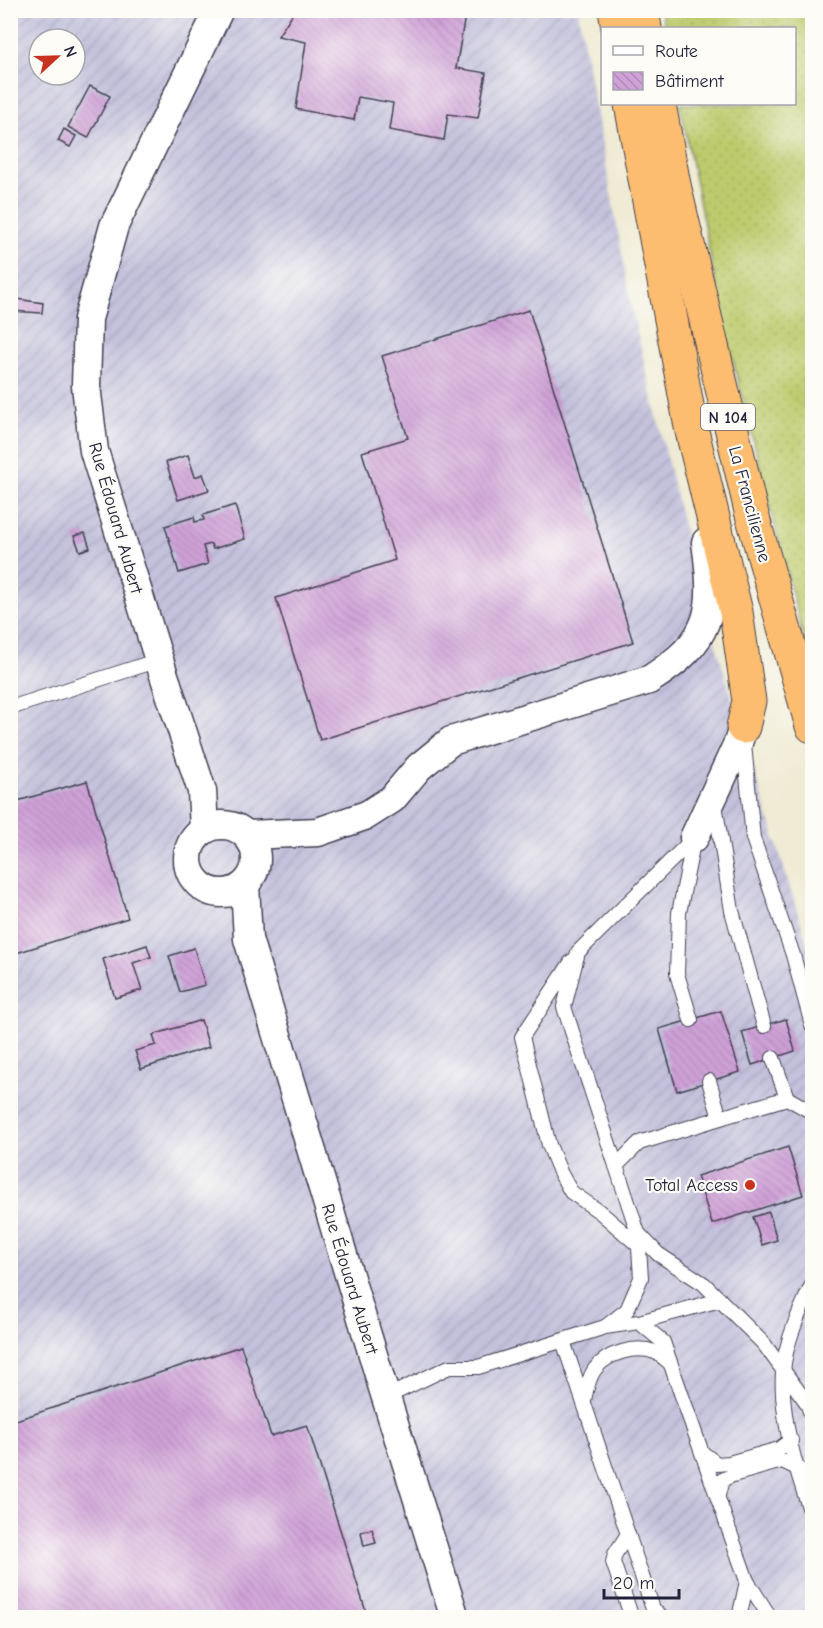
<svg xmlns="http://www.w3.org/2000/svg" width="823" height="1628" viewBox="0 0 823 1628" font-family="'Comic Neue',sans-serif">
  <defs>
    <pattern id="industrial-furrows" width="10" height="10" patternUnits="userSpaceOnUse" patternTransform="scale(1.5)"><rect width="10" height="10" fill="#c3c1db"/><path d="M-1 1l2-2M0 10L10 0M9 11l2-2" fill="none" stroke="#a7a6bd"/></pattern>
    <pattern id="grass-dots" width="8" height="8" patternUnits="userSpaceOnUse" patternTransform="scale(1.5)"><rect width="8" height="8" fill="#becb6d"/><path d="M2 2h.1M6 6h.1" fill="none" stroke="#a3ae5f" stroke-width="1.8" stroke-linecap="round"/></pattern>
    <pattern id="building-back-hatch" width="6" height="6" patternUnits="userSpaceOnUse" patternTransform="scale(1.5)"><rect width="6" height="6" fill="#cfa1d7"/><path d="M-1 5l2 2M0 0l6 6M5-1l2 2" fill="none" stroke="#b18ab9"/></pattern>
  </defs>
  <rect width="100%" height="100%" fill="#fdfcf7"/>
  <filter id="ink" filterUnits="userSpaceOnUse"><feTurbulence type="fractalNoise" baseFrequency=".0167" numOctaves="2"/><feDisplacementMap in="SourceGraphic" scale="12" xChannelSelector="R" yChannelSelector="G"/><feConvolveMatrix kernelMatrix="1 2 1 2 8 2 1 2 1" color-interpolation-filters="sRGB"/></filter>
  <filter id="wash" filterUnits="userSpaceOnUse"><feTurbulence type="fractalNoise" baseFrequency=".008" numOctaves="4" result="noise"/><feDisplacementMap in="SourceGraphic" scale="24" xChannelSelector="R" yChannelSelector="G"/><feGaussianBlur stdDeviation="1.35" result="paint"/><feColorMatrix in="noise" values="0 0 0 0 0 0 0 0 0 0 0 0 0 0 0 0 0 1.4 0 .05"/><feComposite in="paint" operator="in"/></filter>
  <g filter="url(#wash)">
    <rect width="100%" height="100%" fill="#efebd4"/>
    <path fill="url(#industrial-furrows)" fill-rule="evenodd" d="M 11,11 L 578,11 L 633,315 L 695,576 L 812,960 L 812,1617 L 11,1618 ZM 39,39 L 75,39 L 75,75 L 39,75 Z"/>
    <polygon fill="url(#grass-dots)" stroke="#707654" stroke-width="1.5" points="661,11 812,11 812,672 724,325 680,104 794,104 794,28 665,28"/>
    <g id="blocks">
      <g fill="url(#building-back-hatch)">
        <polygon points="295,10 466,10 456,68 486,73 478,118 448,114 444,140 389,130 393,103 358,97 354,120 296,109 306,42 278,36"/>
        <polygon points="90,86 110,96 88,138 68,127"/>
        <polygon points="64,129 76,136 70,147 58,141"/>
        <polygon points="10,298 43,303 42,313 10,311"/>
        <polygon points="529,310 633,642 320,740 276,598 395,560 362,452 408,438 382,356"/>
        <polygon points="188,455 195,477 203,474 209,490 178,500 166,462"/>
        <polygon points="235,505 245,539 213,549 211,544 203,546 208,564 179,573 165,526 194,517 195,522 204,520 203,515"/>
        <polygon points="85,533 90,548 80,551 74,536"/>
        <polygon points="87,781 128,918 10,955 10,800 13,799 14,802"/>
        <polygon points="147,945 151,957 133,963 142,990 115,998 103,959"/>
        <polygon points="194,948 205,985 180,992 169,956"/>
        <polygon points="721,1011 740,1072 677,1091 659,1029"/>
        <polygon points="786,1019 795,1051 752,1065 742,1032"/>
        <polygon points="201,1020 209,1047 141,1069 135,1051 156,1045 153,1035"/>
        <polygon points="788,1147 803,1195 712,1224 697,1176"/>
        <polygon points="769,1212 777,1240 762,1245 753,1217"/>
        <polygon points="241,1346 271,1436 307,1425 368,1618 10,1618 12,1572 10,1422"/>
        <polygon points="372,1529 376,1543 364,1546 361,1532"/>
      </g>
    </g>
  </g>
  <g filter="url(#ink)">
    <use href="#blocks" fill-opacity="0" stroke="#414052" stroke-width="1.5"/>
    <g fill="none" stroke-linecap="round" stroke-linejoin="round">
      <defs>
        <g id="service">
          <polyline points="10,708 159,660"/>
          <polyline points="744,744 753,838 793,955 812,1025"/>
          <polyline points="715,804 732,911 764,1026"/>
          <polyline points="572,961 522,1037 549,1145 560,1172 571,1192 600,1212 638,1245"/>
          <polyline points="691,1020 677,974 679,913 694,838"/>
          <polyline points="773,1058 787,1098"/>
          <polyline points="709,1081 720,1118 787,1098 812,1112"/>
          <polyline points="616,1166 639,1143 720,1118"/>
          <polyline points="638,1233 658,1254 704,1284 764,1344 807,1403 812,1417"/>
          <path d="M 812,1285 C 800,1310 785,1343 783,1372 C 780,1418 797,1473 812,1516"/>
          <polyline points="639,1322 663,1342 747,1581 739,1618"/>
          <polyline points="605,1327 627,1310 641,1278 638,1233 564,1007 578,952 694,838"/>
          <polyline points="563,1341 653,1609 662,1618"/>
          <polyline points="386,1397 449,1367 478,1367 605,1327 639,1322 720,1300"/>
          <path d="M 584,1400 C 586,1390 589,1377 595,1369 C 607,1353 635,1345 655,1352 C 660,1354 666,1360 670,1363"/>
          <polyline points="704,1454 717,1464 729,1463 779,1449 791,1440"/>
          <polyline points="718,1495 722,1480 733,1475 782,1461 799,1469"/>
          <polyline points="628,1534 615,1554 613,1562 632,1618"/>
          <polyline points="747,1581 770,1617 773,1618"/>
        </g>
        <g id="minor">
          <circle cx="222" cy="859" r="34"/>
          <polyline points="204,830 202,791 159,660 94,451 86,386 88,319 114,226 219,10"/>
          <path d="M 246,835 L 318,832 L 367,815 L 392,799 L 419,767 L 451,741 L 649,680 C 712,640 716,613 706,542"/>
          <polyline points="694,838 738,743 743,727"/>
          <polyline points="245,885 248,939 383,1388 455,1618"/>
        </g>
        <g id="trunk">
          <polyline points="615,10 618,28"/>
          <polyline points="642,10 645,28"/>
          <polyline points="631,104 691,427 736,612 749,701 743,727"/>
          <polyline points="659,104 674,185 751,511 812,726"/>
        </g>
      </defs>
      <use href="#service" stroke="#414052" stroke-width="16"/>
      <use href="#minor" stroke="#414052" stroke-width="31"/>
      <use href="#trunk" stroke="#414052" stroke-width="35"/>
      <use href="#service" stroke="#fff" stroke-width="14"/>
      <use href="#minor" stroke="#fff" stroke-width="28"/>
      <use href="#trunk" stroke="#fcbd6f" stroke-width="33"/>
    </g>
  </g>
  <circle fill="#c8321e" stroke="#fdfcf7" stroke-width="2" cx="750" cy="1185" r="6"/>
  <g text-anchor="middle" stroke-width="4.5" stroke-linejoin="round" paint-order="stroke">
    <rect fill="#fdfcf7" stroke="#646373" stroke-width="1.5" x="701" y="404" width="54" height="26" rx="4.5"/>
    <g font-size="16" font-weight="bold" fill="#22223b">
      <text x="728" y="423">N 104</text>
    </g>
    <g font-size="18" fill="#22223b" stroke="#fdfcf7">
      <text transform="translate(750 504) rotate(75)" y="6">La Francilienne</text>
      <text transform="translate(116 518) rotate(74)" y="6">Rue Édouard Aubert</text>
      <text transform="translate(350 1279) rotate(73)" y="6">Rue Édouard Aubert</text>
    </g>
    <g font-size="18" fill="#22223b" stroke="#fdfcf7" text-anchor="end">
      <text x="738" y="1191">Total Access</text>
    </g>
  </g>
  <rect width="823" height="1628" fill="none" stroke="#fdfcf7" stroke-width="36"/>
  <rect x="601" y="27" width="195" height="78" fill="#fdfcf7" stroke="#a5a5ac" stroke-width="1.5"/>
  <rect x="613" y="46" width="30" height="9" fill="#ffffff" stroke="#a5a5ac" stroke-width="1.5"/>
  <text x="655" y="57" font-size="18" fill="#22223b">Route</text>
  <rect x="613" y="72" width="30" height="18" fill="url(#building-back-hatch)" stroke="#a5a5ac" stroke-width="1.5"/>
  <text x="655" y="87" font-size="18" fill="#22223b">Bâtiment</text>
  <g transform="translate(57 57) rotate(68)"><circle r="28" fill="#fdfcf7" stroke="#a5a5ac" stroke-width="1.5"/>
  <path d="M0-4.5L10 22L0 15L-10 22Z" fill="#c8321e"/>
  <text y="-9" font-size="16" font-weight="bold" text-anchor="middle" fill="#22223b">N</text>
  </g>
  <path d="M604 1589v9h75v-9" fill="none" stroke="#22223b" stroke-width="3"/>
  <text x="613" y="1589" font-size="18" fill="#22223b" stroke="#fdfcf7" stroke-width="4.5" paint-order="stroke">20 m</text>
</svg>
